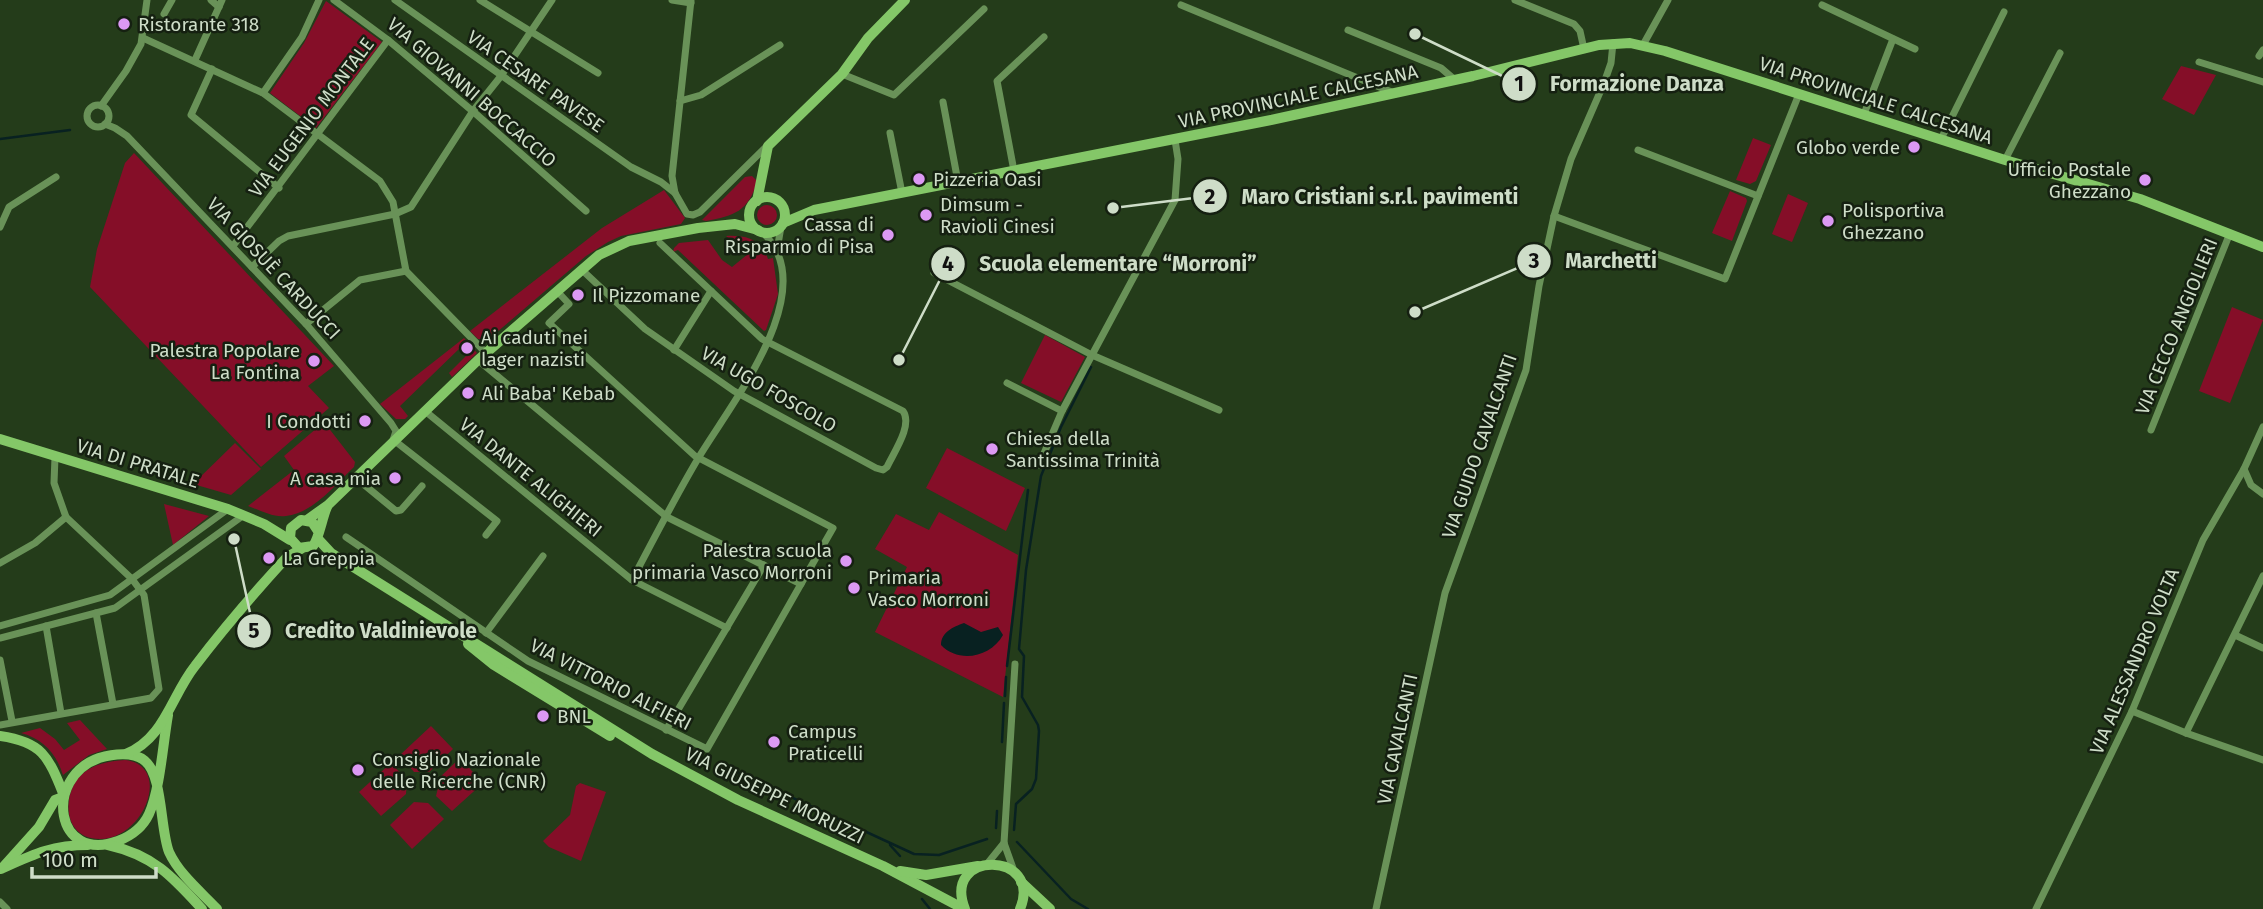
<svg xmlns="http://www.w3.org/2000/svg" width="2263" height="909" viewBox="0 0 2263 909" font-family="'Fira Sans',sans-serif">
  <rect width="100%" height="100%" fill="#243c1a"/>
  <g fill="#850e28">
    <polygon points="326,1 382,42 316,128 270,93 304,43"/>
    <polygon points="2181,66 2216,75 2194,115 2162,99"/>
    <polygon points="1753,138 1771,145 1756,181 1750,184 1736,180"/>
    <polygon points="134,153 334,366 308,386 329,408 261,467 90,287 97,249 125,163"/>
    <path d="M 752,176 L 757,181 C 749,211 734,216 706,221 L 702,220 L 745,177 Z"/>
    <polygon points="664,190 685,218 681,224 621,236 608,242 586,256 489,339 478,339 470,331 602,228"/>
    <polygon points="1730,191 1746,198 1747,201 1732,241 1712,233"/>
    <polygon points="1788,194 1808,203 1792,242 1772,234"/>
    <circle cx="767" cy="215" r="10"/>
    <path d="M 726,236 C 745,235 762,239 768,259 L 773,258 L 778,294 L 766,330 L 764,331 L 678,250 L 673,252 L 674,248 L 679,243 L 708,240 L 722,260 L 732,267 L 748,254 Z"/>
    <polygon points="2232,307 2263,320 2230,403 2199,391"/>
    <polygon points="1045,335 1085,357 1061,402 1021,383"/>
    <polygon points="464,338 477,353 452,377 449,373 468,354 460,348 400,406 408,416 405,419 396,419 380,404"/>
    <path d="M 324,422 L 355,462 L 354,467 C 335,485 313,513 286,516 C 274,518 259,510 248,506 L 294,470 L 284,456 Z"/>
    <polygon points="235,443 261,469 231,495 193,484"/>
    <polygon points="947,448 1025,488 1006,531 926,488"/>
    <polygon points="164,504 209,516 173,545"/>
    <polygon points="939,512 1018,555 1003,697 875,632 907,567 875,549 896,514 929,530"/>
    <path d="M 80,720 L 107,749 L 89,755 L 63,775 C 56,753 43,739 21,733 L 40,728 L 55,739 L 64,750 L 80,740 L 67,723 Z"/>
    <polygon points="431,726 453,749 429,772 414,772 400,755"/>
    <polygon points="460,758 483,783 452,811 436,796 438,788 437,780"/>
    <path d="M 125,760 C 176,766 140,849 91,838 C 62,831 64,793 80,776 C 92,764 109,761 125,760 Z"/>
    <polygon points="391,763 407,780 406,794 381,816 359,792"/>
    <polygon points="580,783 606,792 581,861 549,847 543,841 570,815 576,786"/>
    <polygon points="414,802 428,803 444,819 412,849 390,825"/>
  </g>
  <path fill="#082121" d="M 964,623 L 981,632 L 998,627 L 1003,635 C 991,657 959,664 941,645 C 941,632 953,627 964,623 Z"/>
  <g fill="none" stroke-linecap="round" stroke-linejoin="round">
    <g stroke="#082121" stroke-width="2.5">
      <polyline points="0,139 70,130"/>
      <polyline points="1007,666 1028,490"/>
      <polyline points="1005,696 1006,677"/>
      <polyline points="1002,742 1004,703"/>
      <polyline points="739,773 914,854 939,855 987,839"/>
      <polyline points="996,828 997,811"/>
      <polyline points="1014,830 1016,804 1032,789 1036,779 1039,731 1038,725 1022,697 1024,656 1019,649 1026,570 1041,476 1061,427 1091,367"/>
      <polyline points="1017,842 1071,899 1088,909"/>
      <polyline points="890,845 900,856"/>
      <polyline points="922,899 930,909"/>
    </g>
    <g stroke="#699258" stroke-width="7">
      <polyline points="211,0 219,7"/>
      <polyline points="334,0 388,40 476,114 586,211"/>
      <polyline points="395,0 631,167 661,182 675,193"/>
      <polyline points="480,0 598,73"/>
      <polyline points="672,0 691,3"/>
      <polyline points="691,0 672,176 675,193 687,214 693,215 700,212 767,146"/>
      <polyline points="1515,0 1574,24 1580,31 1584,49"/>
      <polyline points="1181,5 1394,93"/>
      <polyline points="1822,5 1915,49"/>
      <polyline points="164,14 172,0"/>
      <polyline points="1348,30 1441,68 1455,80"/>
      <polyline points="143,38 263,93 380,181 393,202 406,271 486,353"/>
      <polyline points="1643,45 1668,0"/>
      <polyline points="2259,56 2263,50"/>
      <polyline points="195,60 222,0"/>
      <polyline points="2199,62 2263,82"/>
      <polyline points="212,69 191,115 279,188"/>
      <polyline points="842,74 894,95 984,9"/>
      <polyline points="263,93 302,37 319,0"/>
      <polyline points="680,101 701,95 780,45"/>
      <polyline points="943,102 958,182"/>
      <circle cx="98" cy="116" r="11"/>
      <polyline points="101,106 126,71 141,44 147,0"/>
      <polyline points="1864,114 1893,39"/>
      <polyline points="105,124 115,128 127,136 306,324 391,423 396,431 393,440"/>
      <polyline points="890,133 902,193"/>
      <polyline points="1941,139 2004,12"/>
      <polyline points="1638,150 1758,196"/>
      <polyline points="2005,160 2060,53"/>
      <polyline points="1014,171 997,81 1044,37"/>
      <polyline points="1554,216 1725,279 1799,94"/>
      <polyline points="0,227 9,207 56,177"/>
      <polyline points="233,246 388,40"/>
      <polyline points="777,250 781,227"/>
      <polyline points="252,267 279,241 288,236 395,214 411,207 473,111 501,76 552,0"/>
      <path d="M 582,270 L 645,329 L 734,391 L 876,468 L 883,470 L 887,467 C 894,452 913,425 903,411 L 762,339 L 660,243"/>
      <polyline points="934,273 1092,355 1219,410"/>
      <polyline points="306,324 360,280 406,271"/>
      <polyline points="674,350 711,291"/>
      <polyline points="478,360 667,517 801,584 833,528 695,456 549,323 569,304 557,291"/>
      <polyline points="1007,383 1062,411"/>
      <polyline points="425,411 632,580 727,628"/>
      <polyline points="2151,430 2230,233"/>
      <polyline points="395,441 497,521 486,535"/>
      <polyline points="1039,465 1062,411 1175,200 1178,159 1175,140"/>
      <polyline points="2244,469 2251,485 2263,494"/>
      <polyline points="356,478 396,511 401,510 422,486"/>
      <polyline points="346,537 528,661 707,749 801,584"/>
      <polyline points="0,563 35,543 66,517"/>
      <path d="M 632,580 C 654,539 675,497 699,457 C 730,405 825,288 762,232"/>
      <polyline points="96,613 113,704"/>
      <polyline points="0,626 110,595 228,509"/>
      <polyline points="46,626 61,713"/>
      <polyline points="486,633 543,556"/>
      <polyline points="2235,635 2263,648"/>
      <polyline points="0,638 115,608 244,515"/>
      <polyline points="0,660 12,721"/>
      <polyline points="2132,711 2186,733 2263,760"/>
      <polyline points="0,725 151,698 159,689 144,595 132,579 66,517 54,483 55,457"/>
      <polyline points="666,730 764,565"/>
      <polyline points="2186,733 2263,576"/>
      <polyline points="987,864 1004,843"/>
      <polyline points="1014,871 1004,843 1015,664"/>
      <polyline points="0,902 7,909"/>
      <polyline points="1376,909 1445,593 1526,370 1539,286 1554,216 1571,159 1604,83 1611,63 1613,43"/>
      <polyline points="2036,909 2132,711 2203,540 2244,469 2263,427"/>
    </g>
    <g stroke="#84c768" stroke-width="10">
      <circle cx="767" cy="215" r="18"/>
      <polyline points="757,201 768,146 842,74 868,38 905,0"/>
      <polyline points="783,223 814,210 1271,120 1473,76 1599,45 1630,43 1665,51 2005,160 2140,199 2263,247"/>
      <polyline points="0,439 228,509 264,524 290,540"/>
      <polyline points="307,520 328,505 478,360 599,255 629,241 698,228 735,224 758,230"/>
      <path d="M 318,531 L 312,522 L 301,520 L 291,528 L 290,538 L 299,548 L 313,546 C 319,539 322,518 327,507"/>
      <polyline points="318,539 331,553 652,754 738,800 883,866 964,909"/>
      <polyline points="468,644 494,665 610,736"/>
      <path d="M 168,715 C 163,743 160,790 149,814 C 143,827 131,836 118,841 C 55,864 43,778 99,758 C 112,754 134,751 145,761 C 163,776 160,829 169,852 C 179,874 201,892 217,909"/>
      <path d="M 0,736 C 42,742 48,756 63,793"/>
      <path d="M 126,754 C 165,738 171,696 195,666 C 224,628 255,592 287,557 L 301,549"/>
      <path d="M 108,845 C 153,855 172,876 202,909"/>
      <polyline points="4,866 39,827 55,800 63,797"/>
      <path d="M 1,869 C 32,855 52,845 88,845"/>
      <polyline points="900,871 926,875 978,866"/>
      <polyline points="1021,882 1050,909"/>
      <path d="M 965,909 C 941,849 1044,851 1020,909"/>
    </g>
  </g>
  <g fill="#dc99f4" stroke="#152011" stroke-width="2.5">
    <circle cx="124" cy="24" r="7"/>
    <circle cx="1914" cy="147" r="7"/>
    <circle cx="919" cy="179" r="7"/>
    <circle cx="2145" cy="180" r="7"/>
    <circle cx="926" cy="215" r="7"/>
    <circle cx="1828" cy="221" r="7"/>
    <circle cx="888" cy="235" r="7"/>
    <circle cx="578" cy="295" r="7"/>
    <circle cx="467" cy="348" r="7"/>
    <circle cx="314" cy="361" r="7"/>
    <circle cx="468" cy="393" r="7"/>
    <circle cx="365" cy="421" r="7"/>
    <circle cx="992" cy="449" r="7"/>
    <circle cx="395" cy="478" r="7"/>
    <circle cx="269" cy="558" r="7"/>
    <circle cx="846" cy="561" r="7"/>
    <circle cx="854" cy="588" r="7"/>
    <circle cx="543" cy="716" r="7"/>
    <circle cx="774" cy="742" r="7"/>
    <circle cx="358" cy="770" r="7"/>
  </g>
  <g text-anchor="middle" stroke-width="5" stroke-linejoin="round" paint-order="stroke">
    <g font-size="19" fill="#ceddc8" stroke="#152011" text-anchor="start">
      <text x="138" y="31">Ristorante 318</text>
      <text x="1900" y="154" text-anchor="end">Globo verde</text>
      <text x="2131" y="176" text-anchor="end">Ufficio Postale<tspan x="2131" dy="22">Ghezzano</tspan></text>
      <text x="933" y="186">Pizzeria Oasi</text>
      <text x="940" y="211">Dimsum -<tspan x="940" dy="22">Ravioli Cinesi</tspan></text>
      <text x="1842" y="217">Polisportiva<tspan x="1842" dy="22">Ghezzano</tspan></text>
      <text x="874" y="231" text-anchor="end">Cassa di<tspan x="874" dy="22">Risparmio di Pisa</tspan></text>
      <text x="592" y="302">Il Pizzomane</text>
      <text x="481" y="344">Ai caduti nei<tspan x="481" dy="22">lager nazisti</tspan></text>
      <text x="300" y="357" text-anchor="end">Palestra Popolare<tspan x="300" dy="22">La Fontina</tspan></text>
      <text x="482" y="400">Ali Baba' Kebab</text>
      <text x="351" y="428" text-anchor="end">I Condotti</text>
      <text x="1006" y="445">Chiesa della<tspan x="1006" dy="22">Santissima Trinità</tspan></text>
      <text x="381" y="485" text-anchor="end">A casa mia</text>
      <text x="832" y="557" text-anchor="end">Palestra scuola<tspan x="832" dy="22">primaria Vasco Morroni</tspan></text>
      <text x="283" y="565">La Greppia</text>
      <text x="868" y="584">Primaria<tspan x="868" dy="22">Vasco Morroni</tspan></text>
      <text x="557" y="723">BNL</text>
      <text x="788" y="738">Campus<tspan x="788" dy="22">Praticelli</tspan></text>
      <text x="372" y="766">Consiglio Nazionale<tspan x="372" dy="22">delle Ricerche (CNR)</tspan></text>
    </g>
    <g font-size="19" fill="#ceddc8" stroke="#152011">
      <text transform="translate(536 81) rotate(35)" y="7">VIA CESARE PAVESE</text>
      <text transform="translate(472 92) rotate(41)" y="7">VIA GIOVANNI BOCCACCIO</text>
      <text transform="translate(1298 96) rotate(-12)" y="7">VIA PROVINCIALE CALCESANA</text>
      <text transform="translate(1876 100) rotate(18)" y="7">VIA PROVINCIALE CALCESANA</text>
      <text transform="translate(311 117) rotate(-53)" y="7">VIA EUGENIO MONTALE</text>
      <text transform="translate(274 268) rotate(47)" y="7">VIA GIOSUÈ CARDUCCI</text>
      <text transform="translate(2176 326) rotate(-68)" y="7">VIA CECCO ANGIOLIERI</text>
      <text transform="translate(769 389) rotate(30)" y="7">VIA UGO FOSCOLO</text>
      <text transform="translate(1479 446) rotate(-71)" y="7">VIA GUIDO CAVALCANTI</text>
      <text transform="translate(138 463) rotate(17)" y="7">VIA DI PRATALE</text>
      <text transform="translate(531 477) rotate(39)" y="7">VIA DANTE ALIGHIERI</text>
      <text transform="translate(2134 661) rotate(-67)" y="7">VIA ALESSANDRO VOLTA</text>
      <text transform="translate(611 684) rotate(27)" y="7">VIA VITTORIO ALFIERI</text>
      <text transform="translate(1397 739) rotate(-78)" y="7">VIA CAVALCANTI</text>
      <text transform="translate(775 795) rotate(26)" y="7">VIA GIUSEPPE MORUZZI</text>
    </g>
  </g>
  <path fill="none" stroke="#ceddc8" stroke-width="2.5" d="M1415 34L1519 84M1113 208L1210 196M1415 312L1534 261M899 360L948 264M234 539L254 631"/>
  <g fill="#ceddc8" stroke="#152011" stroke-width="2.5">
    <circle cx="1415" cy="34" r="7"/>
    <circle cx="1113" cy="208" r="7"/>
    <circle cx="1415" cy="312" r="7"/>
    <circle cx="899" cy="360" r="7"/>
    <circle cx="234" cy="539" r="7"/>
    <circle cx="1519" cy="84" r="18"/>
    <circle cx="1210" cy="196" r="18"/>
    <circle cx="1534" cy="261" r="18"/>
    <circle cx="948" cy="264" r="18"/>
    <circle cx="254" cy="631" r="18"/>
  </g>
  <g font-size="21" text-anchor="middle" font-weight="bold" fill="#111">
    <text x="1519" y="91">1</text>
    <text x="1210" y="204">2</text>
    <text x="1534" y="268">3</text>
    <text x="948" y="271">4</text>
    <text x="254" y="638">5</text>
  </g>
  <g font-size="21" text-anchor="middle" font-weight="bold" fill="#ceddc8" stroke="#152011" stroke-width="5" stroke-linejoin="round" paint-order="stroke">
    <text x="1637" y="91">Formazione Danza</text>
    <text x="1380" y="204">Maro Cristiani s.r.l. pavimenti</text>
    <text x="1611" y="268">Marchetti</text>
    <text x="1118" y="271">Scuola elementare “Morroni”</text>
    <text x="381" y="638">Credito Valdinievole</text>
  </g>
  <path d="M32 867v10h124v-10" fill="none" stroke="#ceddc8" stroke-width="3.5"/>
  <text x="42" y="867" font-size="21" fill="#ceddc8" stroke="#152011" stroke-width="5" paint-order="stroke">100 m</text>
</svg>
